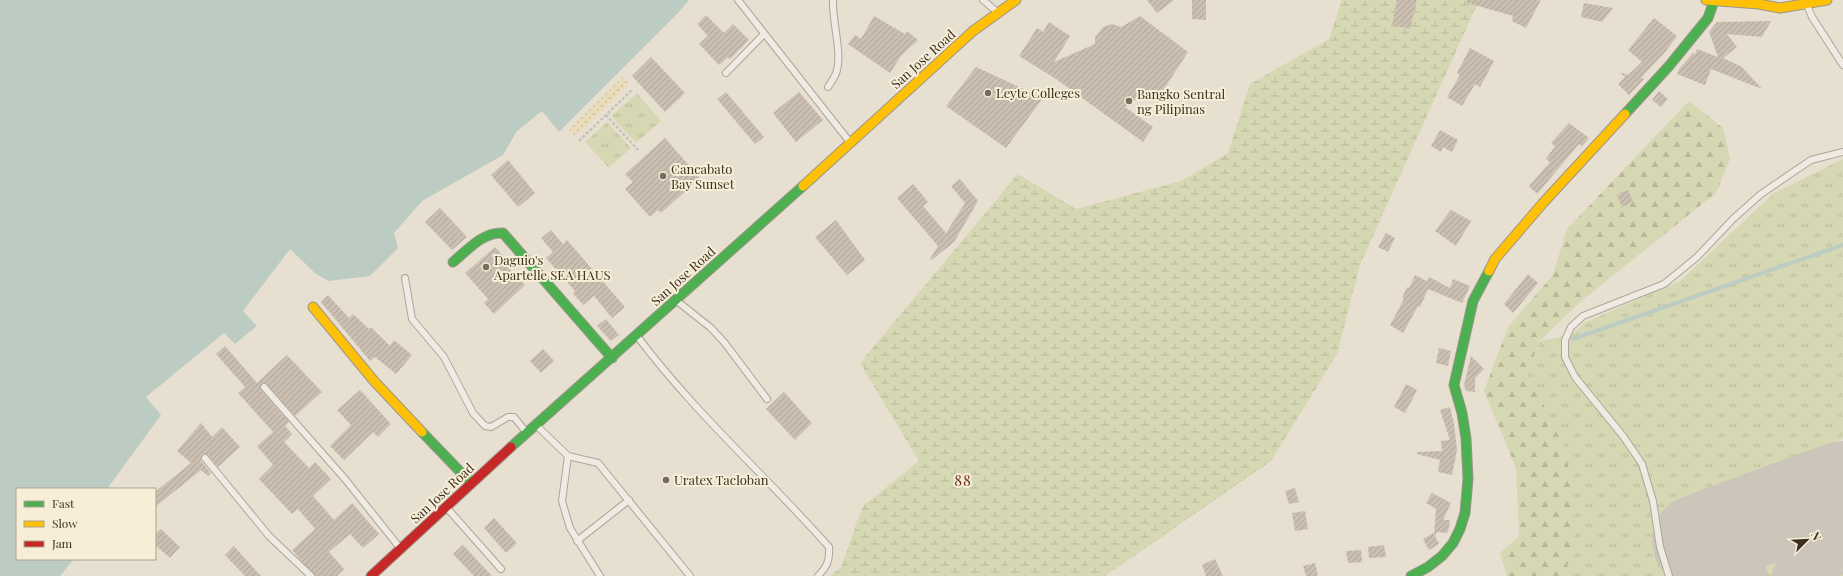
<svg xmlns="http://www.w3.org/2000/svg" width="1843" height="576" viewBox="0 0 1843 576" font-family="'Playfair Display',serif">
  <defs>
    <pattern id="grass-tufts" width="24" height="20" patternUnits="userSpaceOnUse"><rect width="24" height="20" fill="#d6d7b3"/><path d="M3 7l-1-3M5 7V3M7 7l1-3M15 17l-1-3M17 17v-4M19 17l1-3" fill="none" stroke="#b9b99a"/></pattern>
    <pattern id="forest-firs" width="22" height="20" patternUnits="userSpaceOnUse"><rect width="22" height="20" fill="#d6d7b3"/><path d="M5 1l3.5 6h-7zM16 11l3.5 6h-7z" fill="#b9b99a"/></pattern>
    <pattern id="wetland-marsh" width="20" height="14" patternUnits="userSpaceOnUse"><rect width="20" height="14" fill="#d6d7b3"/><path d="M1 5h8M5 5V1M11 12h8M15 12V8" fill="none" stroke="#b9b99a"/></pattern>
    <pattern id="sand-dots" width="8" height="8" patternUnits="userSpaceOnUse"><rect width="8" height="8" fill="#eadcb9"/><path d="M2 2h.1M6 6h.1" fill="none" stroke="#cabd9f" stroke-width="1.8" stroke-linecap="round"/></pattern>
    <pattern id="building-hatch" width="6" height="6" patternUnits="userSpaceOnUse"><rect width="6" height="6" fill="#cbbfb2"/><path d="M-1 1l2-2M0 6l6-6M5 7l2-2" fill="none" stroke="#afa499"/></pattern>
  </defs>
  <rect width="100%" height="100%" fill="#e7e0d1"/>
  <g fill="url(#grass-tufts)">
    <polygon points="637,93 661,121 636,143 611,116"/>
    <polygon points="607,122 631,148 609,168 585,142"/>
    <polygon points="1843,159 1843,439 1681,498 1711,576 1565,576 1576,528 1527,373 1540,341 1571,335 1584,323 1680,281 1774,193"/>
    <polygon points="1843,536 1843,576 1739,576 1746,573"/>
  </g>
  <polygon fill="url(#forest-firs)" points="1689,101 1723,128 1730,159 1716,193 1581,301 1540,341 1527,373 1566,451 1576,528 1565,576 1507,576 1500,553 1519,536 1516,468 1484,391 1508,327 1553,275 1567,229"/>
  <polygon fill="url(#wetland-marsh)" points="1342,0 1479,0 1360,265 1337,354 1271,461 1105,576 830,576 841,567 863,506 919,461 860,363 1018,174 1076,209 1181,181 1228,153 1250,84 1329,39"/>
  <polygon fill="url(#sand-dots)" points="623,77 629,84 575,136 569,129"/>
  <polygon fill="#bcccc2" points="0,0 689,0 678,13 559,132 542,111 517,131 503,155 422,201 394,233 398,248 370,276 329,281 316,274 290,249 243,311 257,326 235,344 224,333 146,397 161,415 107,489 17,489 17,559 74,559 60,576 0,576"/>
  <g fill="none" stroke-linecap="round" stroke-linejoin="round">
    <polyline stroke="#bcccc2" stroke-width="4" points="1573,339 1843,245"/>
    <g stroke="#cbc5ba" stroke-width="38">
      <path d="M 1749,576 C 1734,564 1729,550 1725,532 C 1735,510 1741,499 1763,488 L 1843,486"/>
      <polyline points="1791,576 1832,559 1843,549"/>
    </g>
    <polyline stroke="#cbc5ba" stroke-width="94" points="1699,541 1843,488"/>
  </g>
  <g fill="url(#building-hatch)">
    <polygon points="1147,0 1174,0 1157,13"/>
    <polygon points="1192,0 1206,0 1206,20 1192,19"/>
    <polygon points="1397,0 1417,0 1410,29 1392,25"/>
    <polygon points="1467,0 1541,0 1526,28 1512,21 1513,16 1467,3"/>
    <polygon points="1584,3 1613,8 1602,22 1581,17"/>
    <polygon points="706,15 724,33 733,24 749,40 730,59 728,57 719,65 699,44 708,36 697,24"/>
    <polygon points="874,16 905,34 907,31 918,40 901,56 890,73 848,44 855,35 861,39"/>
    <polygon points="1140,16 1188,52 1157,100 1145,94 1125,107 1153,127 1143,142 1056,79 1019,56 1037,28 1043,32 1049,22 1070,36 1054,62 1095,44 1095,37 1103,27 1112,24 1121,27"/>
    <polygon points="1654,18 1677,36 1666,51 1641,78 1644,79 1629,95 1618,84 1625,77 1619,72 1628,75 1642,62 1628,50"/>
    <polygon points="1771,21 1762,37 1727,34 1737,47 1723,58 1742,67 1762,89 1711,69 1705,85 1677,74 1679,69 1693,53 1695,54 1697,49 1718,57 1709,32 1717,22"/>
    <polygon points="1470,48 1494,61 1480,87 1475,84 1462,106 1447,97 1460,75 1457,73"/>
    <polygon points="651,57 685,93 665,112 632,76"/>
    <polygon points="976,67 1043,98 1006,148 946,106"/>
    <polygon points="1659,91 1668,99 1661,107 1652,100"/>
    <polygon points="726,92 764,137 755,144 717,99"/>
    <polygon points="799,92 823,120 796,142 773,113"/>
    <polygon points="1569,123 1589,138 1582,146 1579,144 1537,194 1529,186 1550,162 1546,159 1555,146 1551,143"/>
    <polygon points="1440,130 1458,140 1452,152 1443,147 1441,152 1431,146"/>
    <polygon points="665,138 700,178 661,213 658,210 650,217 625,189 633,182 625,174"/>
    <polygon points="508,160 535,193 518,207 491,175"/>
    <polygon points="960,179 978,201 954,242 932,260 930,259 938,246 897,198 913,184 928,202 923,206 946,233 965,203 951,186"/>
    <polygon points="1628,190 1633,202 1622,207 1617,195"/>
    <polygon points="440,208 467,237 452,250 425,222"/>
    <polygon points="1451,210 1471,221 1456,246 1435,231"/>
    <polygon points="836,220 865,260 847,275 815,237"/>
    <polygon points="551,230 563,244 567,240 625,307 612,318 594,296 583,305 573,293 575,291 546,258 553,252 541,238"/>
    <polygon points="1386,233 1395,238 1388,252 1378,247"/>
    <polygon points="495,247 507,260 504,263 525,285 494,314 484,303 488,299 465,273"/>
    <polygon points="1528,274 1538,283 1513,313 1504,304"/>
    <polygon points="1415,275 1427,281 1429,277 1450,288 1453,279 1470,286 1462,303 1428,289 1420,307 1418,306 1403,333 1390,325 1404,299 1402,298 1407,287 1409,288"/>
    <polygon points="328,295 349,318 353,314 369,329 371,327 390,346 394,340 412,355 396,374 375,357 370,361 321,302"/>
    <polygon points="606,319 619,335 611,341 597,326"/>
    <polygon points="225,346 257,383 287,355 322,392 295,416 267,384 263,383 260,386 261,390 289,422 285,426 292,434 284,442 309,468 315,462 331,479 313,496 334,520 352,503 379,534 363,548 350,534 329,552 344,569 337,576 315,576 292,550 315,529 298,509 292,514 259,479 273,465 257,446 273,432 238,393 245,387 216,354"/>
    <polygon points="1439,348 1451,351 1448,366 1436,363"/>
    <polygon points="543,349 554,361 541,373 530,361"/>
    <polygon points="1471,356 1484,369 1475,378 1475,392 1466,391 1464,385"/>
    <polygon points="1406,384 1417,390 1405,413 1394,407"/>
    <polygon points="360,390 391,424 378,437 373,432 344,460 330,446 351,425 337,410"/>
    <polygon points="784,392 812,423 795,440 766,409"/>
    <polygon points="1450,407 1454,424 1457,450 1452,475 1438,472 1440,460 1417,454 1417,452 1442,451 1441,441 1450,440 1440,410"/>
    <polygon points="201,423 212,437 222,427 240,447 218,467 208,455 202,454 201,461 211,473 208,476 201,470 155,507 155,492 191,463 177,451"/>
    <polygon points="1295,488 1299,502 1289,504 1285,491"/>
    <polygon points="1432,493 1451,503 1443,520 1450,520 1449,528 1447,533 1437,532 1435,536 1439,544 1429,550 1423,539 1433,533 1434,536 1436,509 1426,503"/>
    <polygon points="1305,511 1308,529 1295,531 1292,513"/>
    <polygon points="494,518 517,543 506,553 484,528"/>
    <polygon points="161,529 180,547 170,558 155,545 155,535"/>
    <polygon points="463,545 492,576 474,576 453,554"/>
    <polygon points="1384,545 1386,557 1369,558 1368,547"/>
    <polygon points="234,546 249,563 261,576 245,576 225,555"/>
    <polygon points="1361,550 1362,562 1348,563 1346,551"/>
    <polygon points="1215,559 1223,576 1206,576 1202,565"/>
    <polygon points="1315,563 1318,576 1306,576 1303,566"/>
  </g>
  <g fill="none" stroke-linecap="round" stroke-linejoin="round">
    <defs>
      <g id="lane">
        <polyline points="738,0 849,141"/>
        <polyline points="983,0 996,11"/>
        <polyline points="1807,5 1812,17 1843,65"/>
        <polyline points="726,73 764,34"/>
        <path d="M 828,87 C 831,82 836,76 837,70 C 842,52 832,21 833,0"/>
        <polyline points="405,278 412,319 444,357 473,413 485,426 491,427 508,417 514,417 526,432"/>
        <polyline points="677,301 711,328 724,342 767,399"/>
        <path d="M 637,336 C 694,412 766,476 829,547 C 830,560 827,567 818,576"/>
        <polyline points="264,387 345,479 400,548"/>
        <polyline points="537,426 568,456 598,463 690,576"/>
        <polyline points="568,456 562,501 570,528 600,576"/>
        <polyline points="205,458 269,536 311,576"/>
        <polyline points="447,508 501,569"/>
        <polyline points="577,541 629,500"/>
        <polyline points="1669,576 1660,547 1653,501 1642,464 1623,436 1575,377 1565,357 1565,340 1571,327 1583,316 1664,284 1697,257 1733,219 1761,194 1811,160 1843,152"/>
      </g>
      <g id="fast">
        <polyline points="1625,114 1669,66 1708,18 1714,1"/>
        <path d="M 453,262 C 468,250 482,232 503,233 L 612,358"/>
        <polyline points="422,432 471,483"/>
        <polyline points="511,447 803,186"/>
        <polyline points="1411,576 1428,567 1442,556 1453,543 1460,529 1465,513 1468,479 1466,438 1462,413 1454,385 1473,301 1489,271"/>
      </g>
      <g id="slow">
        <polyline points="1706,0 1759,4 1780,8 1827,0"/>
        <polyline points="803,186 973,31 1016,0"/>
        <polyline points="1489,271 1495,259 1543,203 1625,114"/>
        <polyline points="313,307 374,381 422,432"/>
      </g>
      <polyline id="jam" points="371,576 511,447"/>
    </defs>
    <use href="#lane" stroke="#ada599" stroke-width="8"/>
    <use href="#fast" stroke="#9c958a" stroke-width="11"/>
    <use href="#slow" stroke="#9c958a" stroke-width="11"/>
    <use href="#jam" stroke="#9c958a" stroke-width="11"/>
    <g stroke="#c8c2b9" stroke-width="2.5" stroke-dasharray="3 2" stroke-linecap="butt">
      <polyline points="606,115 638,150"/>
      <polyline points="579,141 633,89"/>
    </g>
    <use href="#lane" stroke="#efebe3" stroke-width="6"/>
    <use href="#fast" stroke="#4caf50" stroke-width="9"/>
    <use href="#slow" stroke="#ffc107" stroke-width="9"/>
    <use href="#jam" stroke="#c62828" stroke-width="9"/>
  </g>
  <g fill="#786c5e" stroke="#f7eed8" stroke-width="1.5">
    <circle cx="988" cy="93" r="4"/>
    <circle cx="1129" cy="101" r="4"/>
    <circle cx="663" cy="176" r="4"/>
    <circle cx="486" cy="267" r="4"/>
    <circle cx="666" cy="480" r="4"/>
  </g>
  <g text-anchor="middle" stroke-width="4" stroke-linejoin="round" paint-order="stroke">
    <g font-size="13" fill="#3d2e20" stroke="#f7eed8">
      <text transform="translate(923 59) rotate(-42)" y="5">San Jose Road</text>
      <text transform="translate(683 276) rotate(-42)" y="5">San Jose Road</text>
      <text transform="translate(442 493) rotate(-43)" y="5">San Jose Road</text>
    </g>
    <g font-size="13" fill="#3d2e20" stroke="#f7eed8" text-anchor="start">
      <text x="996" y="98">Leyte Colleges</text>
      <text x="1137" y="99">Bangko Sentral<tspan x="1137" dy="15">ng Pilipinas</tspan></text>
      <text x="671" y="174">Cancabato<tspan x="671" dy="15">Bay Sunset</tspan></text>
      <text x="494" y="265">Daguio's<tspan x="494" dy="15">Apartelle SEA HAUS</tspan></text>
      <text x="674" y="485">Uratex Tacloban</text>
    </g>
    <g font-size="15" letter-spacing="1" fill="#6b2e1e" stroke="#f7eed8">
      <text x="963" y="486">88</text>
    </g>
  </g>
  <rect x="16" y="488" width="140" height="72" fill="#f7eed8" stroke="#ada18e"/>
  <rect x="24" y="501" width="20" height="6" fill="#4caf50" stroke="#ada18e"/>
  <text x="52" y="508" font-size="12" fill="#3d2e20">Fast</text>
  <rect x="24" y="521" width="20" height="6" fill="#ffc107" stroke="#ada18e"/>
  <text x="52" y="528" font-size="12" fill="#3d2e20">Slow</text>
  <rect x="24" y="541" width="20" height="6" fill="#c62828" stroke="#ada18e"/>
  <text x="52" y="548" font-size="12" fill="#3d2e20">Jam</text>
  <g transform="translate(1807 540) rotate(66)" stroke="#f7eed8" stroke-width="3" paint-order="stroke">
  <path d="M0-3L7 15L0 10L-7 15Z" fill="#3d2e20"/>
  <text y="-6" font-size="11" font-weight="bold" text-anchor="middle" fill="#3d2e20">N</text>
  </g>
</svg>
